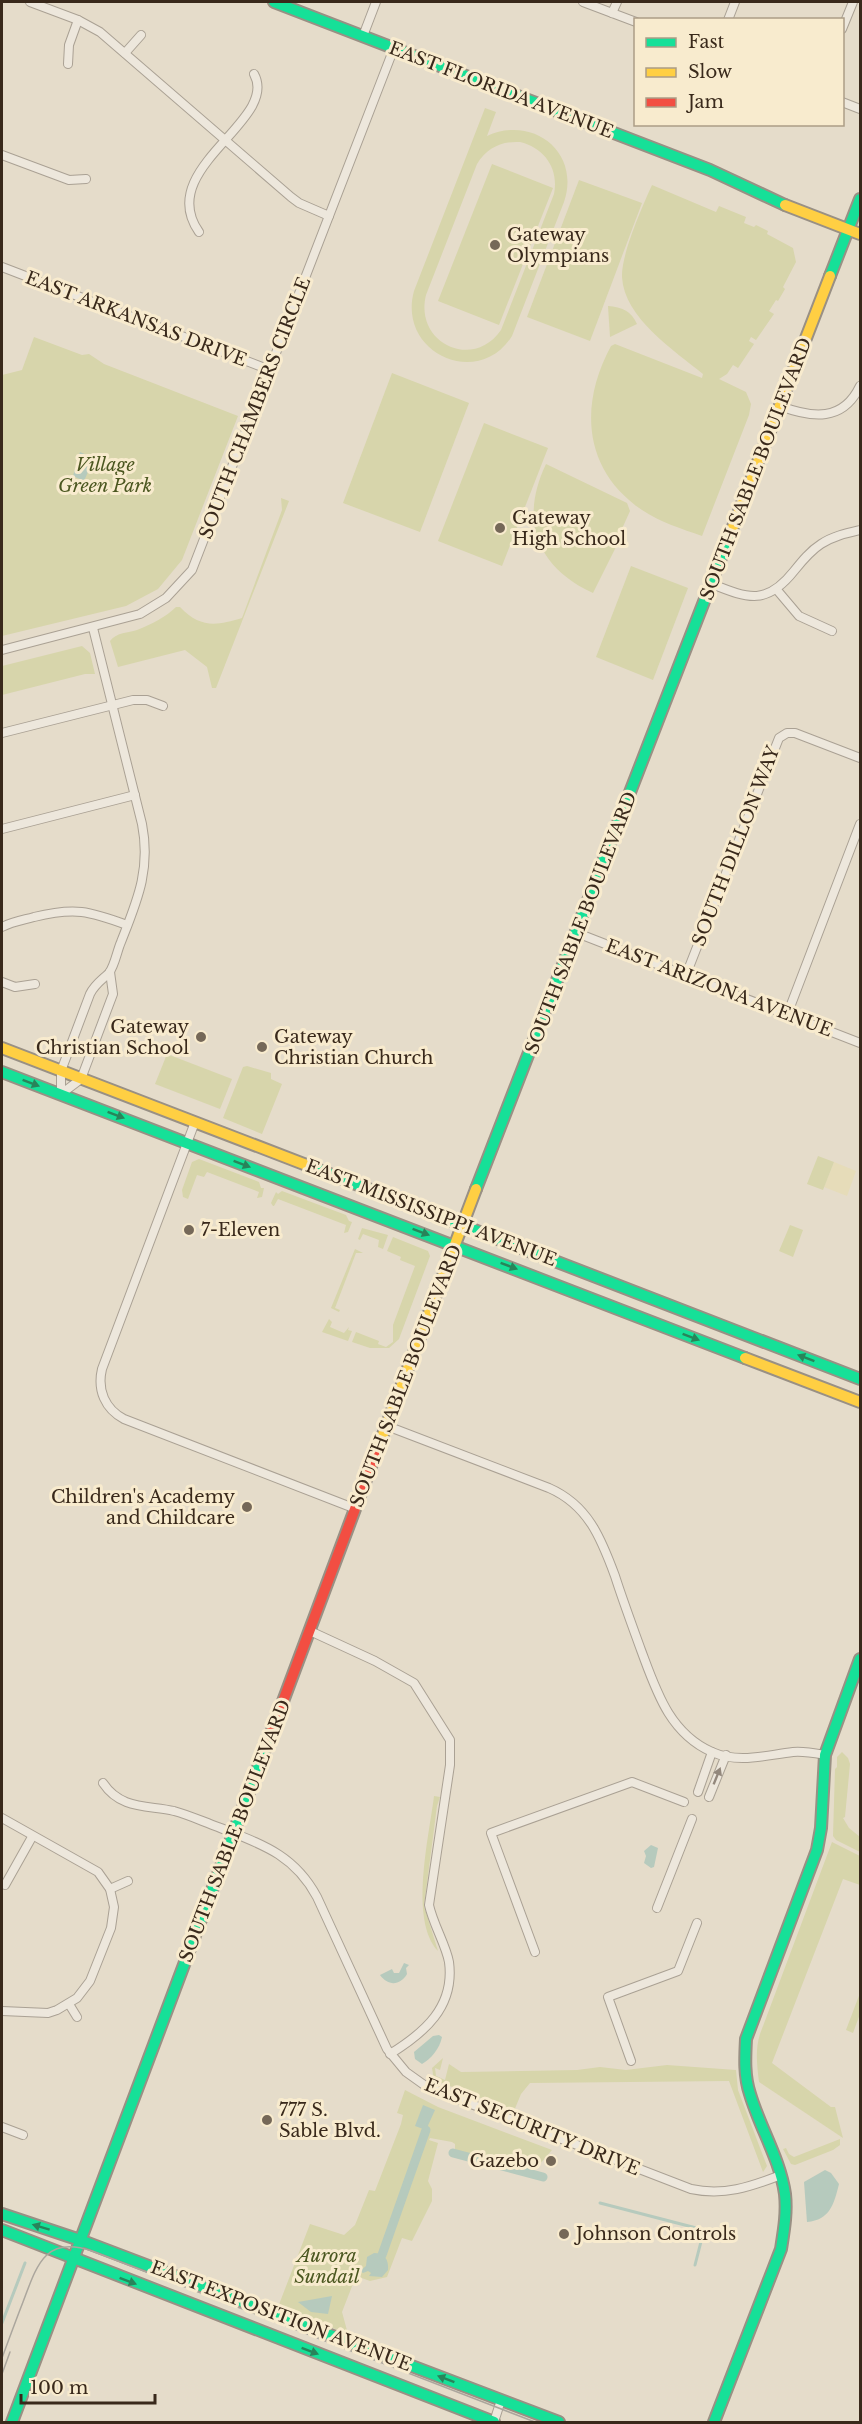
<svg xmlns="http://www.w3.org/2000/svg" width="862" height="2424" viewBox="0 0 862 2424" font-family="'Libre Baskerville',serif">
  <rect width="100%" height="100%" fill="#e5dcca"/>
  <polygon fill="#e6dcb9" points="834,1162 856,1171 847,1196 824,1187"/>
  <g fill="#d7d5ab" fill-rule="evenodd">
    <path d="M 485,108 L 496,112 L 487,136 C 533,115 581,152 564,202 L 512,336 C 478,390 397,353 414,291 ZM 520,142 C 545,148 559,169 554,194 L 501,330 C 473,371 414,343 426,295 L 477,164 C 487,148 501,141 520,142 Z"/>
    <polygon points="492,164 553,188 499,325 438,301"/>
    <polygon points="579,180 642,203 590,341 527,317"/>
    <path d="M 652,185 L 716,212 L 719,206 L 746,217 L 744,223 L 754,227 L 756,225 L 768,231 L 767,234 L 793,248 L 796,262 L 783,287 L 785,289 L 778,301 L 776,300 L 769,311 L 774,314 L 756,340 L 751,337 L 749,341 L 754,344 L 738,368 L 733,365 L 727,374 L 719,379 L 746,392 L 751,404 L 749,415 L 702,536 C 682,529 660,522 642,510 C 583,470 579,405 611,346 L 615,344 L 702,378 L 703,374 C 675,351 624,318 622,277 C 621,255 642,207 652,185 Z"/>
    <path d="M 608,306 C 622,307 631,311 637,324 L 610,337 Z"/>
    <polygon points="34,337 82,355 89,354 104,364 238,416 182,560 158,589 126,606 2,636 2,375 22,370"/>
    <polygon points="392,373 469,403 420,532 343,503"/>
    <polygon points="484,423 548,448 502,566 438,541"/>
    <path d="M 546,464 L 627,503 L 630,511 L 621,531 L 625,533 L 621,541 L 619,541 L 593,593 C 537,567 519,521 546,464 Z"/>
    <path d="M 281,498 L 289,501 L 216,688 L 212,688 L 207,667 L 185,650 L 118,667 L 110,641 C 117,632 128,633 137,630 C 152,624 166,617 176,607 L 180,607 C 200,628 216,626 242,618 L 282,510 Z"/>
    <polygon points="631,566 688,588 653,680 596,657"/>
    <polygon points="82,646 90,653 95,674 85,674 2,695 2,666"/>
    <polygon points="167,1054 232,1079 220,1109 155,1084"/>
    <polygon points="247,1066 271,1073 271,1079 282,1084 262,1134 223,1118 243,1067"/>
    <polygon points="818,1156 834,1162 823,1190 807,1184"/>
    <polygon points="199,1159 259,1182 261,1188 264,1188 262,1197 257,1198 259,1192 207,1172 204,1177 197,1175 188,1199 183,1197 182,1190 192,1162"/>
    <polygon points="282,1191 346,1215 349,1221 352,1222 348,1232 344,1233 346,1225 278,1199 274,1206 273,1206 271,1203 276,1192 278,1194"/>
    <polygon points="790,1225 803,1230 793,1257 779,1251"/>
    <polygon points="362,1228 388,1235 383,1249 378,1247 379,1240 363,1234 360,1240 358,1239"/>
    <polygon points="393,1237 428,1251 430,1256 399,1339 389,1348 370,1348 352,1342 356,1332 379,1341 378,1344 386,1347 393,1342 393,1325 415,1266 400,1260 401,1257 387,1251"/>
    <polygon points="355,1249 363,1253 356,1253 335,1308 340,1310 339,1312 331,1308"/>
    <polygon points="329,1319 332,1322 330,1327 344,1333 349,1327 348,1330 352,1331 348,1341 322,1332"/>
    <polygon points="842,1752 848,1758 850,1764 845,1817 843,1818 849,1828 860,1837 860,1852 836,1840 833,1836 835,1769 837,1767 837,1757"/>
    <path d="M 434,1796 L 440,1797 L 437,1806 L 424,1906 L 438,1951 C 409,1920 429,1837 434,1796 Z"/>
    <path d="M 832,1842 L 860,1856 L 860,1885 L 843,1879 L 772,2063 L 831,2107 L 835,2107 L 843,2138 L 759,2082 C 757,2065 755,2050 760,2034 Z"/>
    <polygon points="860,1993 860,2014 853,2033 846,2030"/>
    <polygon points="443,2058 440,2070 435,2068 436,2076 445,2080 449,2064 461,2072 577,2070 600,2067 626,2070 667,2065 736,2070 738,2090 767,2166 763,2172 729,2081 530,2083 521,2094 514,2111 434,2080 432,2068"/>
    <polygon points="405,2090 438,2107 552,2150 533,2172 455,2151 455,2144 452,2142 430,2138 429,2140 438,2143 428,2181 432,2189 432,2201 412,2241 402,2238 387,2277 370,2281 356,2276 342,2312 348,2334 278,2307 310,2224 344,2235 355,2225 369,2190 375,2191 401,2124 403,2115 397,2113"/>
    <polygon points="840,2139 840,2145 833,2150 795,2165 791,2164 783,2149 786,2148 789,2154 794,2157"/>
  </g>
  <g fill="#b6cabd">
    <polygon points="80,452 94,458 84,481 73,476"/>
    <polygon points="651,1845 658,1848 654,1867 651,1868 644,1863 646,1856 644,1851"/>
    <path d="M 404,1963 L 409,1965 L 406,1968 L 407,1974 C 400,1986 388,1986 380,1975 L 392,1969 L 394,1973 L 399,1973 Z"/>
    <path d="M 439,2035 L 442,2037 C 440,2048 431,2059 422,2064 L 415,2059 L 414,2052 L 433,2036 Z"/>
    <polygon points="423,2105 435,2110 426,2130 415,2126"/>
    <path d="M 825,2170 L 831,2173 L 839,2184 C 834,2204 830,2220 807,2222 L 804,2182 Z"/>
    <path d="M 374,2253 C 384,2253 389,2259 388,2270 L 382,2277 L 369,2276 L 371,2273 L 368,2271 L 363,2273 L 360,2271 L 366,2266 L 367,2257 Z"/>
    <polygon points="332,2296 328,2314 311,2312 298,2302"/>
  </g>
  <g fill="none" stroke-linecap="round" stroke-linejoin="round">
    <g stroke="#b6cabd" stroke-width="3">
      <polyline points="600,2203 704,2230 695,2265"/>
      <polyline points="2,2323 25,2263"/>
    </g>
    <g stroke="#b6cabd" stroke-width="9">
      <polyline points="453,2153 543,2177"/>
      <polyline points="382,2255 426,2130"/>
    </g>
    <defs>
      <g id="street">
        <polyline points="30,2 78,20 100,32 291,197 299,203 329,216"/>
        <polyline points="583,2 636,22"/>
        <polyline points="612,13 617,2"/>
        <polyline points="728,20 735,2"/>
        <polyline points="842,29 853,2"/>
        <polyline points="363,36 376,2"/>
        <polyline points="125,53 141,35"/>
        <polyline points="68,64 69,45 78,20"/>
        <polyline points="842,102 860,109"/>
        <polyline points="2,155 69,180 86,179"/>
        <path d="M 199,232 C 154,168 280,121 254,74"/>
        <polyline points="2,267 270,370"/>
        <path d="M 780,406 C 812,418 843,422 860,386"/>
        <path d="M 712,584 C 749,599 767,605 794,571 C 802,561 810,551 821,544 C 833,536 847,533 860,530"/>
        <polyline points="777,590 799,616 832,631"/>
        <polyline points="2,650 140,614 166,598 192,570 394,48"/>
        <polyline points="2,733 133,700 147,700 163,706"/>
        <polyline points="2,829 135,795"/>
        <path d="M 2,927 C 11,922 23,920 34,917 C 75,907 89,911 127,925"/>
        <polyline points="577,933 860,1043"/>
        <polyline points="686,975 779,738 787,733 795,733 860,758"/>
        <polyline points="2,982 15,987 35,984"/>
        <polyline points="787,1015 860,824"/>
        <path d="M 61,1094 L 61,1071 L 90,994 C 95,984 102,980 109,973 C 115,965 117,951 121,942 C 137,901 151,870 142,824 L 93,628"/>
        <polyline points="61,1094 81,1079 113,994 110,972"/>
        <path d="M 195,1122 L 102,1369 C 97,1390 105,1409 124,1419 L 356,1509"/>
        <path d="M 387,1426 L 549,1488 C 588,1505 601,1538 615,1576 C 623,1601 632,1625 641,1650 C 656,1690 669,1733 712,1752 C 739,1764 766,1755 793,1752 C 804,1751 814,1753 825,1755"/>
        <path d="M 310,1631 L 375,1661 L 414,1683 L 450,1740 L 450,1765 L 429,1905 C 433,1924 446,1945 449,1962 C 455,2007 424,2033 390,2054"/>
        <path d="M 103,1783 C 121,1810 148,1805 174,1811 C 189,1815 204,1822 218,1827 C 261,1844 294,1854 317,1897 L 387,2049 L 406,2072 L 427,2087 L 691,2189 C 724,2196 750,2187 781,2175"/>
        <polyline points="698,1792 712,1752"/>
        <polyline points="709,1797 726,1755"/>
        <polyline points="2,1818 98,1872 110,1889 114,1907 111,1928 90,1981 77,1998 57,2010 48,2013 2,2011"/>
        <polyline points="5,1885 32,1837"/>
        <polyline points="110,1889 128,1881"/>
        <polyline points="657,1908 692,1819"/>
        <polyline points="535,1952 491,1833 632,1782 684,1802"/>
        <polyline points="69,2004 77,2017"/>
        <polyline points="631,2061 608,1997 678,1971 697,1923"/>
        <polyline points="2,2127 23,2135"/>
        <polyline points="494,2422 501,2400"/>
      </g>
      <g id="fast">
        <polyline points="274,2 710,170 785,205"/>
        <polyline points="830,276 860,199"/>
        <polyline points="2,1072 745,1358"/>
        <polyline points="309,1166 860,1379"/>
        <polyline points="476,1189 731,532"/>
        <polyline points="2,2214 80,2240 559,2422"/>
        <polyline points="2,2230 494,2422"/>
        <polyline points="12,2422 270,1736"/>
        <path d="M 714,2422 L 781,2249 C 784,2230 787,2213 785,2194 C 780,2159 760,2128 750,2094 C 744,2076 745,2058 746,2039 L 817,1850 L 821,1828 L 825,1755 L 860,1659"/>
      </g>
      <g id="slow">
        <polyline points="785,205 860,234"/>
        <polyline points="731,532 830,276"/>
        <polyline points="2,1048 309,1166"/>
        <polyline points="745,1358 860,1402"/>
        <polyline points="376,1453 476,1189"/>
      </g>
      <polyline id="jam" points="270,1736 376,1453"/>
    </defs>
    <use href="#street" stroke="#aaa194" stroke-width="10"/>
    <use href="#fast" stroke="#999084" stroke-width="14"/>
    <use href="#slow" stroke="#999084" stroke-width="14"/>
    <use href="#jam" stroke="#999084" stroke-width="14"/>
    <use href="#street" stroke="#ede7dc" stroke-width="8"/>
    <use href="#fast" stroke="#16e098" stroke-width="10"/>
    <use href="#slow" stroke="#ffcf43" stroke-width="10"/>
    <use href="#jam" stroke="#f24e42" stroke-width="10"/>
    <g stroke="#aba69d" stroke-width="1.5">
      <path d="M 2,2358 C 9,2339 16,2320 23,2302 C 37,2265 45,2235 92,2251 L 535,2422"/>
      <polyline points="2,2374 10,2352"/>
    </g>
  </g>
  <defs><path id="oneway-solid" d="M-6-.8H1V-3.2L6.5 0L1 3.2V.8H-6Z" transform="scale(1.5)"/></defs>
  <g fill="#28845a">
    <use href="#oneway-solid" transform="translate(31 1083) rotate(21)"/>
    <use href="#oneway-solid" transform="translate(116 1115) rotate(21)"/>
    <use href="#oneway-solid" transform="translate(242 1164) rotate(21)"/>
    <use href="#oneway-solid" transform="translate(421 1232) rotate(21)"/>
    <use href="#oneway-solid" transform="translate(509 1266) rotate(21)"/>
    <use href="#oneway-solid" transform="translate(691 1337) rotate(21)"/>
    <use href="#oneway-solid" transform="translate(806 1358) rotate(-159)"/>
    <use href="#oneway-solid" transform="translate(41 2227) rotate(-163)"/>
    <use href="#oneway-solid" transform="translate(128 2281) rotate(21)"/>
    <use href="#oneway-solid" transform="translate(310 2351) rotate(21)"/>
    <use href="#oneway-solid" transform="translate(446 2379) rotate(-159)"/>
  </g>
  <use fill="#93887c" href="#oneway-solid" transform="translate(717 1776) rotate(-68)"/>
  <g fill="#756858" stroke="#f8ebce" stroke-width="2">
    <circle cx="495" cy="245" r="6"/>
    <circle cx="500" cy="528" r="6"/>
    <circle cx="201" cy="1037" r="6"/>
    <circle cx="262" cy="1047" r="6"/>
    <circle cx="189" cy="1230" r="6"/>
    <circle cx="247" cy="1507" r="6"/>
    <circle cx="267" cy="2120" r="6"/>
    <circle cx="551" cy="2161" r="6"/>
    <circle cx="564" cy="2234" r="6"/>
  </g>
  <g text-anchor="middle" stroke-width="6" stroke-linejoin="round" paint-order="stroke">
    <g font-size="18" fill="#39291b" stroke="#f8ebce">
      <text transform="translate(501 90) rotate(21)" y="6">EAST FLORIDA AVENUE</text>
      <text transform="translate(136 319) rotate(21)" y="6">EAST ARKANSAS DRIVE</text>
      <text transform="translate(255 408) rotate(-69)" y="6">SOUTH CHAMBERS CIRCLE</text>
      <text transform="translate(756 469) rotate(-69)" y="6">SOUTH SABLE BOULEVARD</text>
      <text transform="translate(736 846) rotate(-69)" y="6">SOUTH DILLON WAY</text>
      <text transform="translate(581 923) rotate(-69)" y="6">SOUTH SABLE BOULEVARD</text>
      <text transform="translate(719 988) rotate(21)" y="6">EAST ARIZONA AVENUE</text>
      <text transform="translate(431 1213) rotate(21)" y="6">EAST MISSISSIPPI AVENUE</text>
      <text transform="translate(406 1376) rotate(-69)" y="6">SOUTH SABLE BOULEVARD</text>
      <text transform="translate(235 1831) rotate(-69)" y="6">SOUTH SABLE BOULEVARD</text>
      <text transform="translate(532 2127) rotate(22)" y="6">EAST SECURITY DRIVE</text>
      <text transform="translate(281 2316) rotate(21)" y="6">EAST EXPOSITION AVENUE</text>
    </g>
    <g font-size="18" fill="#39291b" stroke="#f8ebce" text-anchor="start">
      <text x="507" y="241">Gateway<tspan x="507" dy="21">Olympians</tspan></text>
      <text x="512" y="524">Gateway<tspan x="512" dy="21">High School</tspan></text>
      <text x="189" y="1033" text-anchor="end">Gateway<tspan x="189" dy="21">Christian School</tspan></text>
      <text x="274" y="1043">Gateway<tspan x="274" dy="21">Christian Church</tspan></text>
      <text x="201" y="1236">7-Eleven</text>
      <text x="235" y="1503" text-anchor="end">Children's Academy<tspan x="235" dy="21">and Childcare</tspan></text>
      <text x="279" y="2116">777 S.<tspan x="279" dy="21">Sable Blvd.</tspan></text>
      <text x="539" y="2167" text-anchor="end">Gazebo</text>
      <text x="576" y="2240">Johnson Controls</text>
    </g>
    <g font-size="18" font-style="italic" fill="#4b5720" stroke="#f8ebce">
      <text x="105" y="471">Village<tspan x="105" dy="21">Green Park</tspan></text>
      <text x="327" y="2262">Aurora<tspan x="327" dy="21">Sundail</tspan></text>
    </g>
  </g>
  <rect width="862" height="2424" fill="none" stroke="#39291b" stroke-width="6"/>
  <rect x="634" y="18" width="210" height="108" fill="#f8ebce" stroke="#ac9d86" stroke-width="1.5"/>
  <rect x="646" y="38" width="30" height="9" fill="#16e098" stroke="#ac9d86" stroke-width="1.5"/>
  <text x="688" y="48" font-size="18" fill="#39291b">Fast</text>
  <rect x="646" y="68" width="30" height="9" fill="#ffcf43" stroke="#ac9d86" stroke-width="1.5"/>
  <text x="688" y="78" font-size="18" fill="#39291b">Slow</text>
  <rect x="646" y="98" width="30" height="9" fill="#f24e42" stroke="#ac9d86" stroke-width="1.5"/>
  <text x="688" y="108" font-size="18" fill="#39291b">Jam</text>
  <path d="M21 2394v9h134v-9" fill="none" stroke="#39291b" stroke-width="3"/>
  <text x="30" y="2394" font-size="18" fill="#39291b" stroke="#f8ebce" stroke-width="4.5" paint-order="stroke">100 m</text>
</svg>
